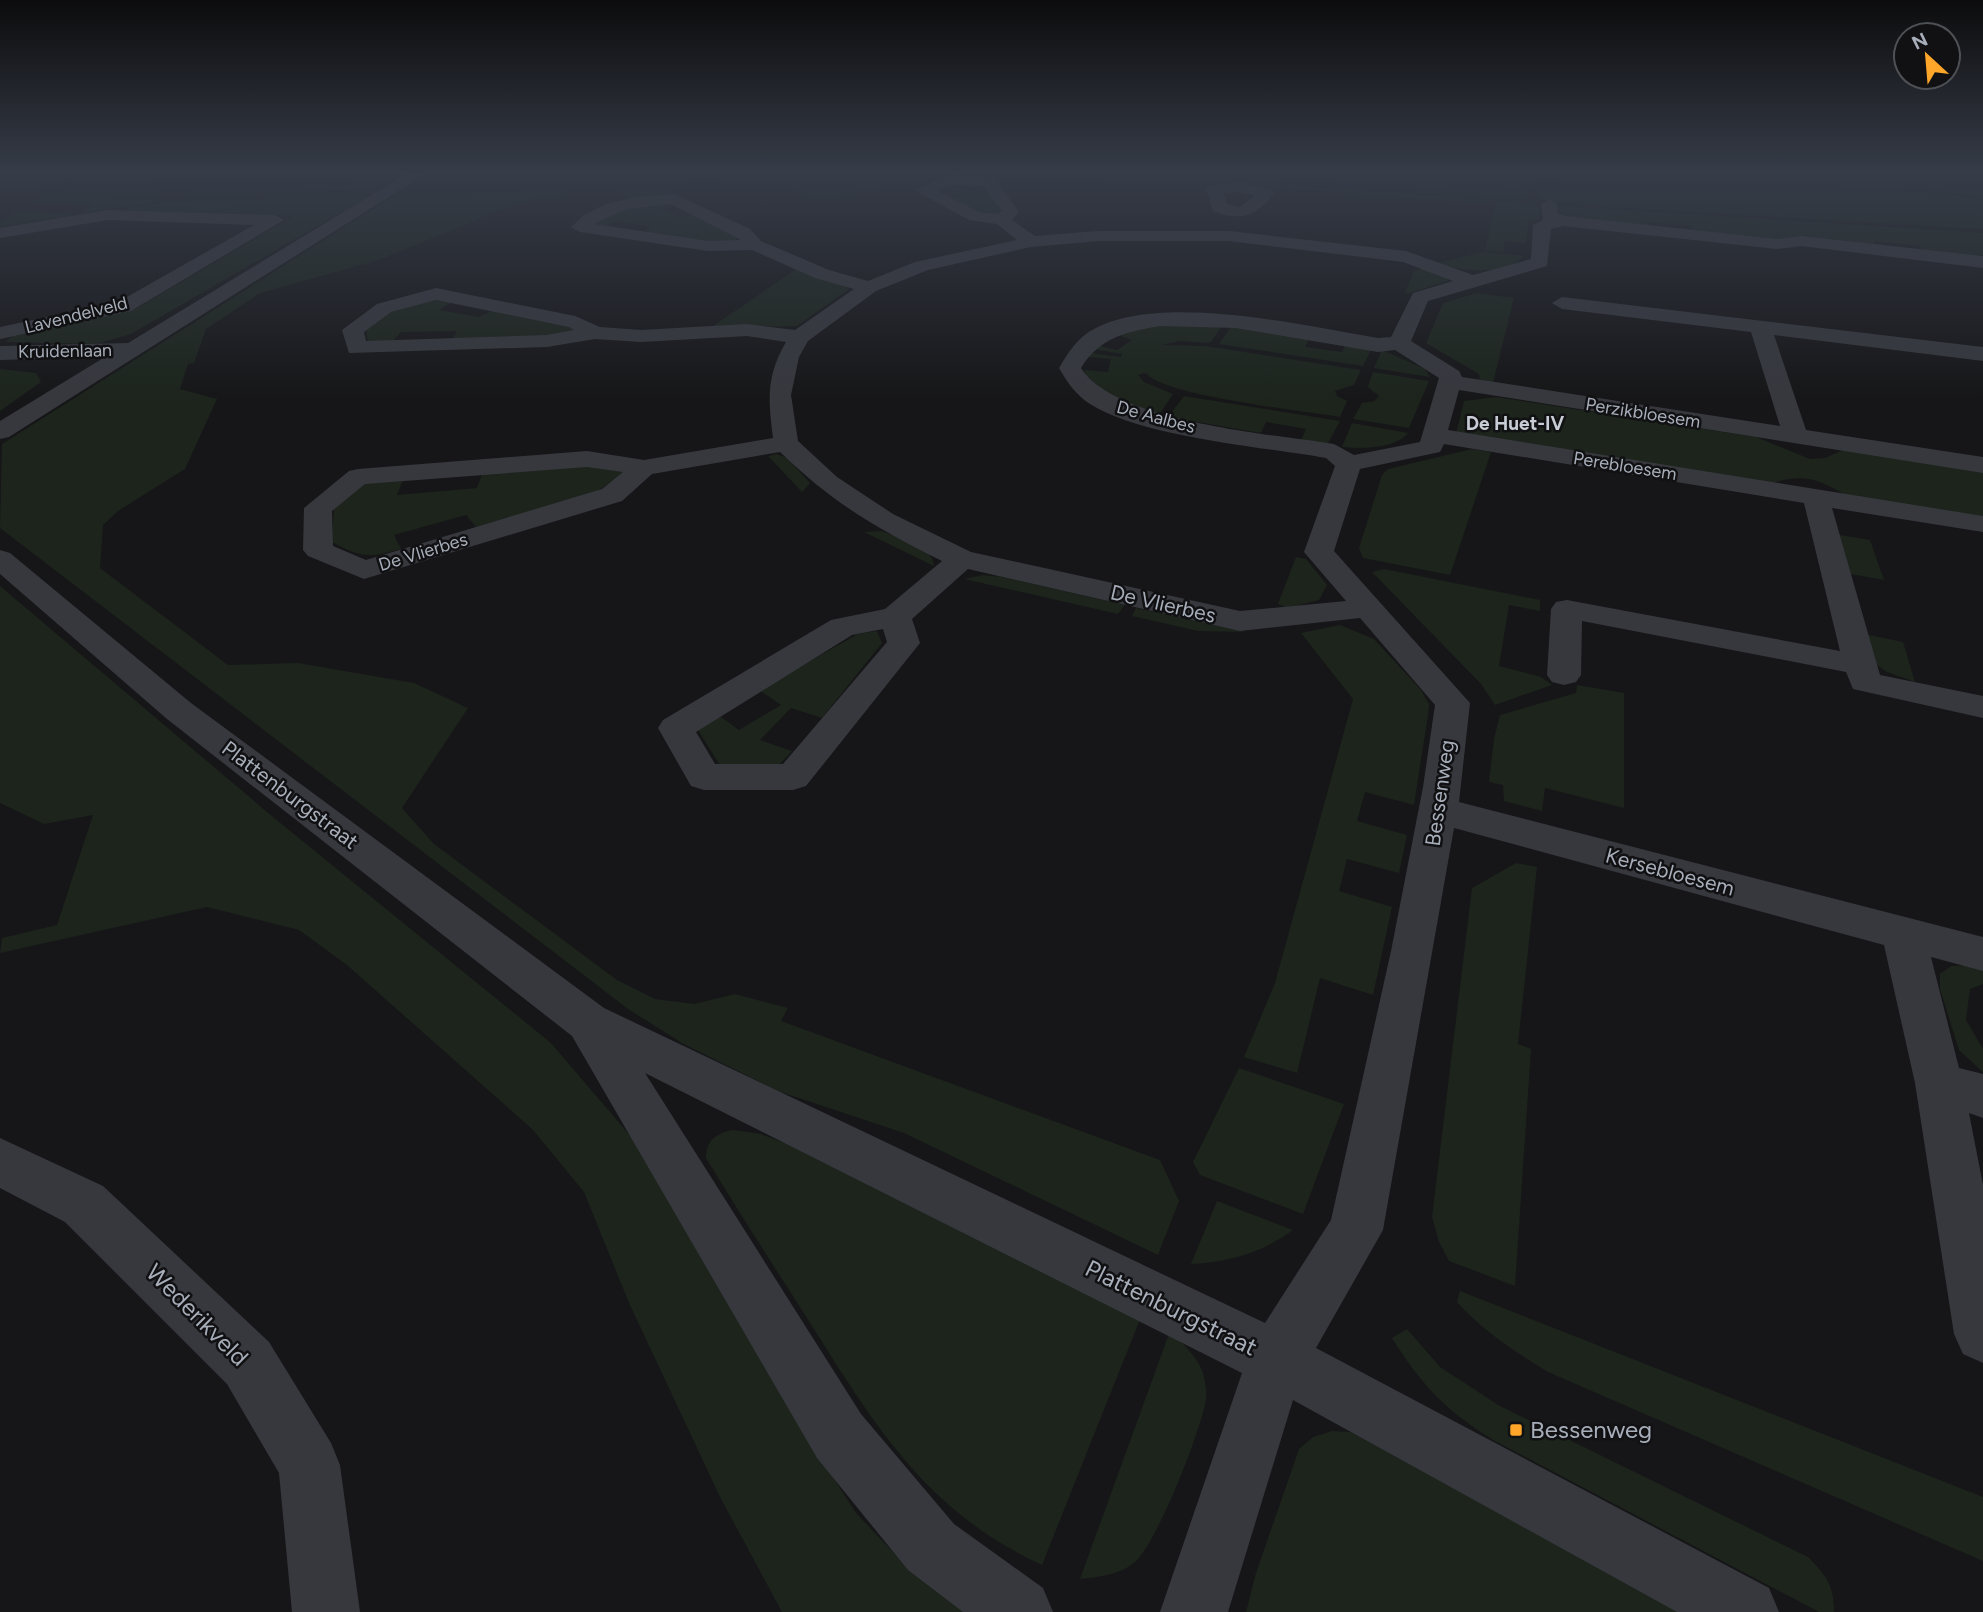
<svg xmlns="http://www.w3.org/2000/svg" width="1983" height="1612" viewBox="0 0 1983 1612" font-family="Figtree,sans-serif">
  <rect width="100%" height="100%" fill="#161618"/>
  <g fill="#1c241c">
    <polygon points="78,174 40,190 0,190 0,175"/>
    <polygon points="95,174 140,174 160,194 58,192"/>
    <polygon points="370,174 403,174 375,190 176,194 199,190 352,185"/>
    <polygon points="428,174 744,174 730,178 410,188"/>
    <polygon points="880,174 944,174 946,178 909,188 904,186 813,198 779,183 685,186"/>
    <polygon points="1073,174 1151,174 1239,181 1236,185 1218,186 1099,180 1098,175"/>
    <path d="M 1338,174 C 1391,174 1482,175 1530,198 L 1335,183 Z"/>
    <polygon points="1424,174 1523,174 1532,181 1529,194"/>
    <polygon points="1648,174 1762,186 1905,190 1983,199 1983,229 1626,208 1551,202 1537,196 1539,188 1548,185"/>
    <polygon points="1685,174 1941,174 1902,188 1842,188 1761,184"/>
    <polygon points="1951,174 1983,174 1983,197 1918,188"/>
    <polygon points="1247,181 1489,201 1488,203 1278,188 1275,192 1243,185"/>
    <polygon points="952,183 976,183 985,186 970,187 973,194 989,194 1002,211 998,216 983,213 950,199 964,196 952,189 934,189"/>
    <path d="M 675,186 L 670,197 L 630,200 C 626,197 622,192 617,190 C 596,181 499,206 479,219 L 379,260 L 260,293 L 206,329 L 194,363 L 188,364 L 180,389 L 217,399 L 185,469 L 118,511 L 103,525 L 100,568 L 228,665 L 298,663 L 414,683 L 468,708 L 402,808 L 434,844 L 617,980 L 655,999 L 694,1004 L 735,994 L 788,1008 L 781,1021 L 1160,1160 L 1179,1201 L 1158,1255 L 904,1133 L 778,1091 L 682,1043 L 628,1009 L 0,528 L 2,444 L 386,201 L 401,195 Z"/>
    <polygon points="369,196 131,334 96,344 5,342 17,332 137,308 291,218 288,215 113,211 166,202"/>
    <polygon points="41,199 48,198 155,200 152,202 0,227 0,221 19,212 80,214 92,204 32,202"/>
    <polygon points="1496,201 1527,204 1541,210 1539,219 1529,222 1526,243 1505,241 1503,252 1485,250"/>
    <path d="M 670,202 L 675,204 L 661,208 L 680,217 L 696,214 L 735,234 L 737,242 L 712,242 L 642,232 L 651,227 L 616,221 L 605,226 L 594,224 C 610,203 644,203 670,202 Z"/>
    <polygon points="1559,206 1983,233 1983,255 1924,252 1920,246 1874,241 1876,247 1773,241 1693,232 1692,226 1648,222 1649,228 1559,217"/>
    <path d="M 1484,252 L 1524,256 C 1505,277 1461,271 1437,263 Z"/>
    <polygon points="798,268 846,286 848,290 797,326 710,328"/>
    <polygon points="1425,268 1447,278 1448,281 1409,293 1405,292 1414,271"/>
    <polygon points="1477,293 1514,298 1493,383 1480,381 1479,374 1426,343 1443,303"/>
    <polygon points="431,300 452,302 439,310 479,317 494,310 564,322 575,331 541,337 451,340 457,331 401,332 392,342 368,343 366,329 395,308"/>
    <path d="M 1157,324 L 1222,326 L 1210,343 L 1179,341 L 1161,345 L 1205,346 L 1361,370 L 1354,385 L 1335,391 L 1337,396 L 1347,401 L 1340,417 C 1305,411 1163,396 1146,373 L 1138,375 L 1144,382 L 1173,394 L 1159,415 L 1115,401 L 1086,375 L 1084,370 L 1108,372 L 1111,359 L 1088,357 L 1091,353 L 1121,357 L 1122,354 L 1094,349 L 1097,345 L 1117,350 L 1132,340 L 1115,334 Z"/>
    <polygon points="1231,327 1309,338 1305,347 1342,352 1346,344 1372,348 1363,366 1219,344"/>
    <polygon points="1382,350 1425,369 1430,377 1374,368"/>
    <polygon points="0,369 36,373 41,382 0,411"/>
    <polygon points="1373,372 1429,381 1409,428 1353,419 1362,403 1374,401 1379,396 1368,387"/>
    <polygon points="1184,396 1340,421 1327,445 1301,440 1306,429 1266,422 1261,433 1168,417"/>
    <path d="M 1496,397 L 1756,437 L 1810,459 L 1825,458 L 1843,450 L 1983,472 L 1983,518 L 1845,495 C 1817,478 1803,474 1772,483 L 1456,434 L 1464,401 Z"/>
    <path d="M 1352,423 L 1408,433 C 1395,449 1361,449 1342,447 Z"/>
    <polygon points="1472,449 1491,452 1450,575 1363,558 1359,548 1382,475 1388,469"/>
    <polygon points="777,454 787,458 810,483 802,492 768,456"/>
    <path d="M 582,465 L 626,472 L 596,492 L 476,527 L 466,515 L 394,535 L 401,549 C 369,558 362,558 332,542 L 334,507 L 364,483 L 403,480 L 397,495 L 477,488 L 482,474 Z"/>
    <path d="M 882,531 C 898,538 933,545 934,566 L 864,532 Z"/>
    <polygon points="1834,534 1870,540 1884,580 1845,573"/>
    <polygon points="1296,557 1306,559 1327,585 1319,600 1288,608 1278,604"/>
    <polygon points="1384,569 1540,600 1540,611 1509,605 1499,666 1541,677 1552,685 1495,705 1481,684 1372,572"/>
    <polygon points="983,575 1002,577 1125,605 1118,614 964,579"/>
    <polygon points="0,586 273,817 551,1043 644,1152 791,1412 856,1513 911,1571 980,1612 782,1612 720,1497 629,1303 584,1192 533,1130 347,965 299,930 207,907 0,953 2,938 57,925 93,815 44,824 0,803"/>
    <polygon points="1136,608 1246,632 1198,631 1132,616"/>
    <polygon points="1340,625 1374,639 1421,690 1429,704 1428,715 1414,805 1365,792 1357,821 1407,835 1399,873 1347,859 1339,891 1392,907 1373,995 1320,978 1297,1073 1244,1057 1275,983 1353,699 1301,633"/>
    <polygon points="877,631 882,643 822,718 791,708 760,740 792,751 777,767 720,765 696,727 717,714 739,730 781,705 759,690 858,634"/>
    <polygon points="1864,634 1903,642 1915,682 1887,672 1870,660"/>
    <polygon points="1577,685 1624,693 1624,808 1545,788 1542,811 1504,801 1503,785 1489,782 1494,739 1500,715 1576,693"/>
    <polygon points="1516,863 1537,867 1518,1044 1531,1049 1515,1286 1449,1261 1439,1242 1432,1217 1472,888"/>
    <polygon points="1974,965 1983,967 1983,984 1970,989 1966,1020 1983,1049 1983,1072 1959,1050 1940,989 1940,974 1951,966"/>
    <polygon points="1239,1068 1344,1104 1303,1214 1200,1175 1193,1162"/>
    <path d="M 733,1130 L 761,1134 L 882,1180 L 1141,1317 L 1042,1565 C 923,1510 873,1422 805,1315 C 772,1263 738,1211 706,1158 C 706,1140 717,1133 733,1130 Z"/>
    <path d="M 1217,1201 L 1293,1230 C 1261,1253 1230,1262 1191,1264 Z"/>
    <path d="M 1460,1291 L 1983,1497 L 1983,1561 L 1548,1372 C 1514,1351 1484,1332 1457,1302 Z"/>
    <path d="M 1407,1329 L 1440,1367 L 1500,1406 L 1808,1557 C 1826,1575 1834,1585 1834,1612 L 1819,1612 L 1495,1441 C 1445,1410 1423,1387 1392,1338 Z"/>
    <path d="M 1170,1331 C 1182,1343 1197,1356 1203,1373 C 1205,1380 1207,1392 1206,1400 C 1200,1433 1158,1540 1136,1561 C 1121,1575 1099,1577 1080,1579 Z"/>
    <polygon points="1332,1431 1351,1432 1682,1612 1246,1612 1256,1573 1299,1449 1313,1437"/>
  </g>
  <g fill="none" stroke-linecap="round" stroke-linejoin="round">
    <g fill="#37383e" fill-rule="evenodd">
      <polygon points="406,174 425,174 9,437 0,439 0,421 105,357 0,360 0,346 128,343"/>
      <path d="M 950,175 L 994,178 L 1019,212 L 1012,220 L 1035,236 L 1098,231 L 1229,231 L 1406,251 L 1473,275 L 1531,259 L 1533,225 L 1543,220 L 1541,204 L 1549,199 L 1557,204 L 1558,214 L 1565,216 L 1777,239 L 1801,236 L 1983,256 L 1983,268 L 1801,246 L 1777,249 L 1563,226 L 1551,229 L 1547,266 L 1428,301 L 1411,341 L 1459,371 L 1462,377 L 1780,426 L 1751,332 L 1562,309 L 1552,303 L 1562,297 L 1983,347 L 1983,361 L 1774,335 L 1806,430 L 1983,457 L 1983,473 L 1459,390 L 1448,430 L 1983,516 L 1983,532 L 1832,508 L 1880,675 L 1983,696 L 1983,718 L 1853,689 L 1846,672 L 1582,621 L 1581,675 L 1576,682 L 1564,685 L 1552,682 L 1547,675 L 1551,609 L 1556,602 L 1567,600 L 1840,651 L 1804,503 L 1444,444 L 1440,452 L 1360,469 L 1334,551 L 1470,703 L 1459,802 L 1983,937 L 1983,971 L 1931,957 L 1959,1068 L 1983,1074 L 1983,1118 L 1969,1113 L 1983,1185 L 1983,1363 L 1963,1354 L 1954,1334 L 1915,1083 L 1884,945 L 1454,828 L 1383,1230 L 1316,1348 L 1769,1588 L 1779,1612 L 1677,1612 L 1293,1400 L 1228,1612 L 1160,1612 L 1242,1373 L 645,1073 L 861,1414 L 954,1524 L 1043,1588 L 1053,1612 L 963,1612 L 908,1570 L 817,1458 L 572,1036 L 167,719 L 0,574 L 0,550 L 10,553 L 191,703 L 604,1008 L 1265,1323 L 1331,1220 L 1391,951 L 1423,787 L 1435,705 L 1360,618 L 1240,631 L 968,569 L 912,619 L 920,643 L 806,786 L 793,790 L 704,790 L 691,786 L 658,728 L 663,720 L 831,620 L 885,609 L 942,561 C 876,528 834,504 780,452 L 652,474 L 622,501 L 364,579 L 308,556 L 303,550 L 304,508 L 349,471 L 358,469 L 587,451 L 644,460 L 773,438 C 768,400 766,376 786,342 L 747,336 L 641,342 L 595,339 L 547,347 L 349,353 L 342,330 L 377,304 L 436,288 L 575,316 L 600,327 L 641,330 L 747,324 L 795,330 L 854,289 L 815,278 L 752,250 L 708,251 L 580,232 L 571,227 L 584,215 L 606,204 L 636,197 L 674,194 L 750,229 L 761,241 L 829,270 L 868,281 L 915,262 L 1017,240 L 997,224 L 969,220 L 914,190 ZM 952,185 L 983,186 L 1002,211 L 998,214 L 979,212 L 936,190 ZM 671,204 L 741,240 L 708,241 L 594,224 L 626,209 ZM 1098,241 L 1229,241 L 1403,262 L 1453,281 L 1413,293 L 1391,337 L 1378,338 C 1304,326 1150,289 1086,334 C 1074,343 1066,356 1059,368 C 1067,382 1076,395 1090,404 C 1142,437 1263,447 1326,458 L 1335,466 L 1304,552 L 1346,601 L 1240,611 L 971,552 L 893,514 L 837,477 L 798,441 L 791,395 L 799,357 L 808,341 L 876,291 L 928,270 L 1031,247 ZM 436,300 L 569,327 L 574,330 L 547,335 L 366,341 L 364,332 L 391,312 ZM 1160,326 L 1236,328 L 1378,352 L 1395,350 L 1439,378 L 1420,442 L 1354,455 L 1334,444 C 1271,434 1115,422 1081,368 C 1100,337 1126,332 1160,326 ZM 587,467 L 623,472 L 602,489 L 366,560 L 333,546 L 332,511 L 365,484 ZM 883,629 L 887,642 L 783,764 L 715,764 L 696,732 L 852,635 Z"/>
      <path d="M 1239,182 L 1272,190 L 1274,193 C 1257,216 1240,222 1213,211 L 1206,189 L 1208,186 ZM 1239,192 L 1255,195 L 1240,207 L 1227,204 L 1223,193 Z"/>
      <polygon points="108,210 275,215 284,220 131,311 0,339 0,327 118,302 254,225 108,220 0,238 0,228"/>
      <polygon points="0,1138 103,1186 269,1342 331,1443 340,1465 360,1612 292,1612 279,1473 227,1384 65,1222 0,1188"/>
    </g>
  </g>
  <linearGradient id="sky" x2="0" y2="1"><stop stop-color="#0c0c0d"/><stop offset="0.43" stop-color="#363c48"/><stop offset="1" stop-color="#363c48" stop-opacity="0"/></linearGradient>
  <rect width="1983" height="400" fill="url(#sky)"/>
  <rect fill="#fea629" stroke="#111113" stroke-width="2.5" x="1509" y="1423" width="14" height="14" rx="3.5"/>
  <g text-anchor="middle" stroke-width="5" stroke-linejoin="round" paint-order="stroke">
    <g font-size="18" fill="#a7aeb9" stroke="#111113">
      <text transform="translate(76 315) rotate(-14)" y="6">Lavendelveld</text>
      <text transform="translate(65 351) rotate(-1)" y="6">Kruidenlaan</text>
      <text transform="translate(1643 413) rotate(9)" y="6">Perzikbloesem</text>
      <text transform="translate(1156 417) rotate(15)" y="6">De Aalbes</text>
      <text transform="translate(1625 466) rotate(9)" y="6">Perebloesem</text>
      <text transform="translate(423 552) rotate(-17)" y="6">De Vlierbes</text>
    </g>
    <g font-size="19" font-weight="bold" fill="#c8cdd5" stroke="#111113">
      <text x="1515" y="430">De Huet-IV</text>
    </g>
    <g font-size="21" fill="#a7aeb9" stroke="#111113">
      <text transform="translate(1163 604) rotate(13)" y="7">De Vlierbes</text>
      <text transform="translate(1440 793) rotate(-82)" y="7">Bessenweg</text>
      <text transform="translate(290 795) rotate(37)" y="7">Plattenburgstraat</text>
      <text transform="translate(1670 872) rotate(15)" y="7">Kersebloesem</text>
    </g>
    <g font-size="24" fill="#a7aeb9" stroke="#111113">
      <text transform="translate(1171 1308) rotate(26)" y="8">Plattenburgstraat</text>
      <text transform="translate(197 1315) rotate(45)" y="8">Wederikveld</text>
    </g>
    <g font-size="24" fill="#a7aeb9" stroke="#111113" text-anchor="start">
      <text x="1530" y="1438">Bessenweg</text>
    </g>
  </g>
  <g transform="translate(1927 56) rotate(334)"><circle r="33" fill="#111113" stroke="#4d5055" stroke-width="2"/>
  <path d="M0-5L12 26L0 18L-12 26Z" fill="#fea629"/>
  <text y="-10" font-size="19" font-weight="bold" text-anchor="middle" fill="#a7aeb9">N</text>
  </g>
</svg>
